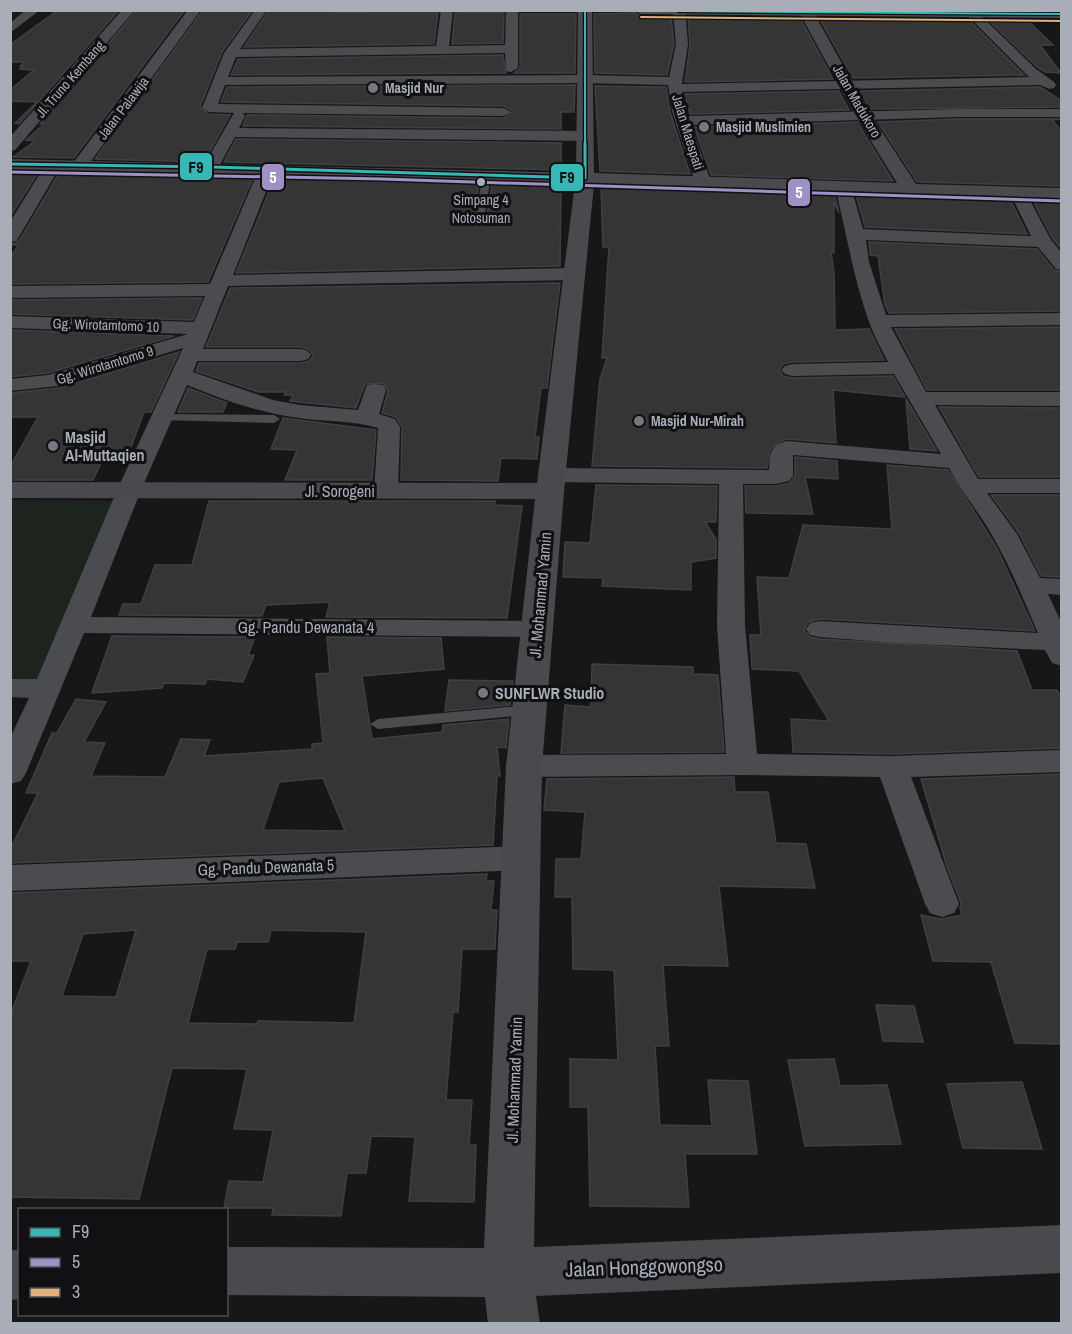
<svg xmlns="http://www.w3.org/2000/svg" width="1072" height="1334" viewBox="0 0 1072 1334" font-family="'Archivo Narrow',sans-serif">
  <rect width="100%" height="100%" fill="#171717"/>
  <polygon fill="#1d241e" points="11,500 115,501 40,682 11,680"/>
  <g fill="#353536" stroke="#3f4043" stroke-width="1.5" fill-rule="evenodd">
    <polygon points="58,10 119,10 19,124 15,123 37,102 10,101 10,90 34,70 20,69 23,66 20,66 25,62 10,62 10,45"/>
    <polygon points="137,10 185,10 74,158 13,157 35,141 26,140 44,124 40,124"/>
    <polygon points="203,10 252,11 222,52 200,107 209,114 230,115 204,162 95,159"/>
    <polygon points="269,10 374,13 438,13 434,44 244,47"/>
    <polygon points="504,12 503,43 452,44 455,13"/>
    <polygon points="635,13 641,16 671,17 674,44 667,75 595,73 594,14"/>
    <polygon points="520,14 576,14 575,73 514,73 520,68"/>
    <polygon points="688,17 800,18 833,79 685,82 690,44"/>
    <polygon points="819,18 968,19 1024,75 853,78"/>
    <polygon points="988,20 1027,20 1053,45 1040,45 1061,73 1045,72 1037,67"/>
    <polygon points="503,55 506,73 231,75 238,59"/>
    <polygon points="575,85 574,112 561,112 561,129 243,126 247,115 504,118 513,111 504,106 221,102 227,87"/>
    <polygon points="595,86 666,87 670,112 690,174 600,171"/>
    <polygon points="1040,87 1056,97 1062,102 1062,107 870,109 860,91"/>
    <polygon points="839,91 849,110 690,114 685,94"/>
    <polygon points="959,119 1062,119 1052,120 1062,131 1062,186 917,182 878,122"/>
    <polygon points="857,122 893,181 711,175 694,127"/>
    <polygon points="236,139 561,143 561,170 224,162"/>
    <polygon points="10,172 38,173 10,217"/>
    <polygon points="59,173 253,178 208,282 10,284 10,258 18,246 10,244 16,243 21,238"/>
    <polygon points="274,179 479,184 472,221 478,226 486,221 492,184 561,186 560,266 236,273"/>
    <polygon points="601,186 834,194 839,213 834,202 834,253 831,252 834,272 835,330 869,329 884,360 792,362 783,364 779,370 783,376 792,378 893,376 905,397 833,390 836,443 787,439 781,441 770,450 767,468 592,466 600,379 607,358 602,358 609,247 603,247"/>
    <polygon points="856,195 1011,201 1027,234 865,227"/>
    <polygon points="1033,201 1062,202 1062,249 1053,239"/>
    <polygon points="869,242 1037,249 1054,270 1062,272 1062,311 889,313 885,305 878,256 870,255"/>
    <polygon points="560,283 547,388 541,388 535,437 539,437 537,459 501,458 498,481 401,480 402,427 396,417 382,413 388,391 383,383 365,384 356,408 290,401 293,395 284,395 286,392 258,392 196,371 199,363 301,363 309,361 313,356 310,350 301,347 206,347 230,288"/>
    <polygon points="202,298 193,320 10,314 10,300"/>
    <polygon points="1062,327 1062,390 927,390 895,329"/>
    <polygon points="10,330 174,336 48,373 10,377"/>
    <polygon points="179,352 151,412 144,412 129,452 106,452 93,480 10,480 10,467 38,417 10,417 10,393 59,388"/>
    <polygon points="188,388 227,403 223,412 178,412"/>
    <polygon points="906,399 937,451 910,449"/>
    <polygon points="939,407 1062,408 1062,477 979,477"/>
    <polygon points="283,418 376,430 372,480 285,480 297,450 271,449"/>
    <polygon points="795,457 837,461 838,479 805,477 813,514 746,513 745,486 776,486 790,483 795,476"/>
    <polygon points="887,465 948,470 997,548 1035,631 820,619 808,622 804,630 810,637 820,639 1017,651 1032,690 1057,690 1062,699 1062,748 892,754 793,752 791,719 829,721 799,671 752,669 750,635 761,635 757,577 789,578 803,525 892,529"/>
    <polygon points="596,485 717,486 716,522 705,522 716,539 716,558 691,562 691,590 602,586 603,578 563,577 565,542 590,543"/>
    <polygon points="991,495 1062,495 1062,577 1041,576 1019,533"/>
    <polygon points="209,501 495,501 495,505 522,506 507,618 326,617 330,602 266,605 262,616 119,615 123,604 141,604 155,565 192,565"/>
    <polygon points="112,636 255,637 248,655 254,655 243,682 207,679 205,684 164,683 162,688 92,693"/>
    <path d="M 327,637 L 441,638 L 444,669 L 362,676 L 372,739 L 442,732 L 443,725 L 509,719 L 506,748 L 497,747 L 500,776 L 497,776 L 493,845 L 10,863 L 10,850 L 38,793 L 26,793 L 52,733 L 57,733 L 76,699 L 106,702 L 84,742 L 105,743 L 91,776 L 165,777 L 181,739 L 210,740 L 204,756 L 312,749 L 312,744 L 323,743 L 316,674 L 330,673 ZM 323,778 L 345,831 L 263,830 L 279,782 Z"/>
    <polygon points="592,664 693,667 693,674 718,675 724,752 561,753 565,705 591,707"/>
    <polygon points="449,680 513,681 510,705 445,711"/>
    <polygon points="1062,774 1062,1044 1015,1043 991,962 933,961 921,915 941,919 962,915 960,908 961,903 947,867 921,779"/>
    <polygon points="734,777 735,792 768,792 776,843 806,844 815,888 719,886 728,966 663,965 669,1046 655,1046 660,1125 712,1126 708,1080 748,1081 757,1154 685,1154 689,1207 590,1206 588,1107 570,1107 570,1059 618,1060 614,970 573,969 572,897 555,897 556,859 581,859 585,812 544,810 547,779"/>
    <path d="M 487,874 L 486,881 L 494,881 L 491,910 L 497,910 L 495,949 L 462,949 L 458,1012 L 453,1012 L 446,1100 L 472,1100 L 469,1145 L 476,1145 L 474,1202 L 409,1201 L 415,1137 L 371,1136 L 366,1173 L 347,1173 L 341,1216 L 272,1215 L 273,1208 L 224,1208 L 229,1181 L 263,1182 L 273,1130 L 234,1129 L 247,1069 L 172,1068 L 139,1199 L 10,1197 L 10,1016 L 31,961 L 10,961 L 10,893 ZM 136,930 L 116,997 L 62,996 L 83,934 ZM 271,930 L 366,932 L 354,1023 L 258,1021 L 257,1024 L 188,1023 L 207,949 L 235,949 L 237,942 L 268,942 Z"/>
    <polygon points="876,1005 914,1006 923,1042 883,1041"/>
    <polygon points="834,1059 840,1086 887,1085 901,1144 805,1146 788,1060"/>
    <polygon points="1022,1082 1042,1149 963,1148 947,1084"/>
  </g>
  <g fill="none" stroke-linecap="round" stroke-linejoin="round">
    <g fill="#4b4c50" fill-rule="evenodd">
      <polygon points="487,172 491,175 484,221 479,224 474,221 483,175"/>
      <polygon points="162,414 274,415 280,419 274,423 158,420 158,416"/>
      <polygon points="530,705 538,710 536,714 378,729 370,724 378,719"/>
    </g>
    <g fill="#4b4c50" fill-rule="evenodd">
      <polygon points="26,10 40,10 10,33 10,23"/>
      <polygon points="122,10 135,10 15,150 10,151 10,137"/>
      <polygon points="188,10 201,10 86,168 74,168 72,165 74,162"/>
      <polygon points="255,10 267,10 240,49 436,46 441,10 453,10 449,46 505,45 506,10 518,10 518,68 511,72 506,71 505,53 236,57 228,77 585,75 669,77 676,44 673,11 685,10 688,44 682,84 1029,77 965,13 967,10 975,10 1036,69 1054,82 1056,85 1054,88 1049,89 1040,85 682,92 688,116 959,109 1062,109 1062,117 959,117 691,125 711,182 703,187 695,182 672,111 668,85 581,83 225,85 218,104 504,108 511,112 504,116 243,113 245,116 239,128 585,131 593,136 585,141 235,137 217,170 205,170 203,167 234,113 209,112 202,108 224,53"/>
      <polygon points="53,160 61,165 19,237 16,241 10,242 10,222 47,162"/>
      <path d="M 267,164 L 275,169 L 233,275 L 575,268 L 582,270 L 584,274 L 582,278 L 575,280 L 228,286 L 203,349 L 301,349 L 308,351 L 311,355 L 308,359 L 301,361 L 197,361 L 193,372 L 273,400 L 300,405 L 358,410 L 367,385 L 375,384 L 383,385 L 386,390 L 379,414 L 395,419 L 400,427 L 398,491 L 395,496 L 386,498 L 377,496 L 374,491 L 378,428 C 353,420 325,422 299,418 C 260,413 223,400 187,385 L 141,490 L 91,617 L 537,621 L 547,623 L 551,629 L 547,635 L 537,637 L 84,633 L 26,773 L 21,781 L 10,784 L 10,738 L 29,698 L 10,697 L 10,679 L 37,679 L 117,490 L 183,348 L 58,386 L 10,391 L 10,379 L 48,375 L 188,334 L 10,328 L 10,316 L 194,322 L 205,296 L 10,298 L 10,286 L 210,284 L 259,169 Z"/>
      <path d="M 843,182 L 851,187 L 863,229 L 1031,236 L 1010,193 L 1018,188 L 1024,189 L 1051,240 L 1062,253 L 1062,270 L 1056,269 L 1038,247 L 866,240 L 869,262 L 886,315 L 1062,313 L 1062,325 L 891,327 L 926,392 L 1062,392 L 1062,406 L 935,405 L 978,479 L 1062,479 L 1062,493 L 987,493 L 1017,534 L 1040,578 L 1062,579 L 1062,595 L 1048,594 L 1062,624 L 1062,666 L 1052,663 L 1045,650 L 895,643 L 820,637 L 810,635 L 806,629 L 810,623 L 820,621 L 1038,633 C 1024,600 1010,566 992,535 C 979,512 961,492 949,468 L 793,455 L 793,476 L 789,481 L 776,484 L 743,484 L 745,626 L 757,754 L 892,756 L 1062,750 L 1062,772 L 911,777 L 959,904 L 954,913 L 942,917 L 930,913 L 925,904 L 880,777 L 742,775 L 524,777 L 513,774 L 509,766 L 513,758 L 524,755 L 726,754 L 717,626 L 719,484 L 552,482 L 544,480 L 540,475 L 544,470 L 552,468 L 769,470 C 770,454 770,445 787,441 L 941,454 L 894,374 L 792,376 L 785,374 L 781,370 L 785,366 L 792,364 L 888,362 C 881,348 873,334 868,319 C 853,276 846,231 835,187 Z"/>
      <polygon points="521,846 533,849 538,858 533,867 521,870 10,891 10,865"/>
    </g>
    <g fill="#4a4a4e" fill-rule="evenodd">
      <polygon points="578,10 592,10 594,173 897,183 855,115 799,12 812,10 871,115 916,184 1062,188 1062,200 594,184 564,491 542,766 534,1247 1062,1225 1062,1273 536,1296 540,1324 488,1324 485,1297 226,1295 226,1247 484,1248 506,766 535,499 10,498 10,482 537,483 575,184 10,170 10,159 576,173"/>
      <polygon points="10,1250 20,1250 20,1299 10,1300"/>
    </g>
    <polygon fill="#4d4f52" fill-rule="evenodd" points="634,10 1062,10 1062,18 641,14"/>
    <defs>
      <g id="bus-1-far1">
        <polyline points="585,10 585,145"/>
        <polyline points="679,11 1062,14"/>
      </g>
      <polyline id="bus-1" points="10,164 211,167 585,178 585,143"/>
      <polyline id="bus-2" points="10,172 382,179 1062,201"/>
      <polyline id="bus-3" points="641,17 1062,21"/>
    </defs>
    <use href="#bus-1-far1" stroke="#111113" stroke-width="4.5"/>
    <use href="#bus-1" stroke="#111113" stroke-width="6"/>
    <use href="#bus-2" stroke="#111113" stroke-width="6"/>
    <use href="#bus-3" stroke="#111113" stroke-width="4.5"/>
    <use href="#bus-1-far1" stroke="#35b8b6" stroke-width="2"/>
    <use href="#bus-1" stroke="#35b8b6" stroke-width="3"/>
    <use href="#bus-2" stroke="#9f91c5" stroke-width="3"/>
    <use href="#bus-3" stroke="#e1af79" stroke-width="2"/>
  </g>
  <g fill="#757880" stroke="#111113" stroke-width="2">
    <circle cx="373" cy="88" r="6"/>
    <circle cx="704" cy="127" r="6"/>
    <circle cx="639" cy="421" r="6"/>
    <circle cx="53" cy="446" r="6"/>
    <circle cx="483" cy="693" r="6"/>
  </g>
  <circle fill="#a8adb8" stroke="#111113" stroke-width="2" cx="481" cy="182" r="5"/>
  <g text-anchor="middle" stroke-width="6" stroke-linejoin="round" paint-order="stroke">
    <g font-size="14" fill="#a8adb8" stroke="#111113">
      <text transform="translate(70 79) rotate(-49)" y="5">Jl. Truno Kembang</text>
      <text transform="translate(857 101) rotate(60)" y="5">Jalan Madukoro</text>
      <text transform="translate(123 108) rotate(-53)" y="5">Jalan Palawija</text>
      <text transform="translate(688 132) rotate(73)" y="5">Jalan Maespati</text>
      <text transform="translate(106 325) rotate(2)" y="5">Gg. Wirotamtomo 10</text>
      <text transform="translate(105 365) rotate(-17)" y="5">Gg. Wirotamtomo 9</text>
    </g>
    <g font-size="14" font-weight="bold" fill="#a8adb8" stroke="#111113" text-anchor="start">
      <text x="385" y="93">Masjid Nur</text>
      <text x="716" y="132">Masjid Muslimien</text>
      <text x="651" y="426">Masjid Nur-Mirah</text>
    </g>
    <g font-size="14" fill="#a8adb8" stroke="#111113">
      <text x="481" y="205">Simpang 4<tspan x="481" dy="18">Notosuman</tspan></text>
    </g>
    <g font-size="16" font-weight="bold" fill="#a8adb8" stroke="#111113" text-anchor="start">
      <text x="65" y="443">Masjid<tspan x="65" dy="18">Al-Muttaqien</tspan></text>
      <text x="495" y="699">SUNFLWR Studio</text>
    </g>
    <g font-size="16" fill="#a8adb8" stroke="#111113">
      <text x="340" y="497">Jl. Sorogeni</text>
      <text transform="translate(540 595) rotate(-85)" y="6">Jl. Mohammad Yamin</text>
      <text x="306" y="633">Gg. Pandu Dewanata 4</text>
      <text transform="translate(266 867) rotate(-2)" y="6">Gg. Pandu Dewanata 5</text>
      <text transform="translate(514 1080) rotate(-88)" y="6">Jl. Mohammad Yamin</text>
    </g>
    <g font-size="20" fill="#a8adb8" stroke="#111113">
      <text transform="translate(644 1267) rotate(-2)" y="7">Jalan Honggowongso</text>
    </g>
  </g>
  <g stroke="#111113" stroke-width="2">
    <rect x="179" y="152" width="34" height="29" rx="6" fill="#35b8b6"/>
    <rect x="261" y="163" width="24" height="28" rx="6" fill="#9f91c5"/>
    <rect x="550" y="163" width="34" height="29" rx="6" fill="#35b8b6"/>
    <rect x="787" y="178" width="24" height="29" rx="6" fill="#9f91c5"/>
  </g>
  <g font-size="16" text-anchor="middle" font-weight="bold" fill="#fff">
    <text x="273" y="183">5</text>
    <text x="799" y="198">5</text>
  </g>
  <g font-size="16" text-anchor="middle" font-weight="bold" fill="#111">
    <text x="196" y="173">F9</text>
    <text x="567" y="183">F9</text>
  </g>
  <rect width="1072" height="1334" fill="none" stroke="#a8adb8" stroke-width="24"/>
  <rect x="18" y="1208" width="210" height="108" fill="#111113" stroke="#4d4f55" stroke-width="1.5"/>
  <rect x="30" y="1228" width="30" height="9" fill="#35b8b6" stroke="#4d4f55" stroke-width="1.5"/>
  <text x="72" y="1238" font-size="18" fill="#a8adb8">F9</text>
  <rect x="30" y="1258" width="30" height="9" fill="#9f91c5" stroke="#4d4f55" stroke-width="1.5"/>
  <text x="72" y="1268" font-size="18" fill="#a8adb8">5</text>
  <rect x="30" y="1288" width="30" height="9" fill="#e1af79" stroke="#4d4f55" stroke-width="1.5"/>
  <text x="72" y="1298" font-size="18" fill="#a8adb8">3</text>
</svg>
